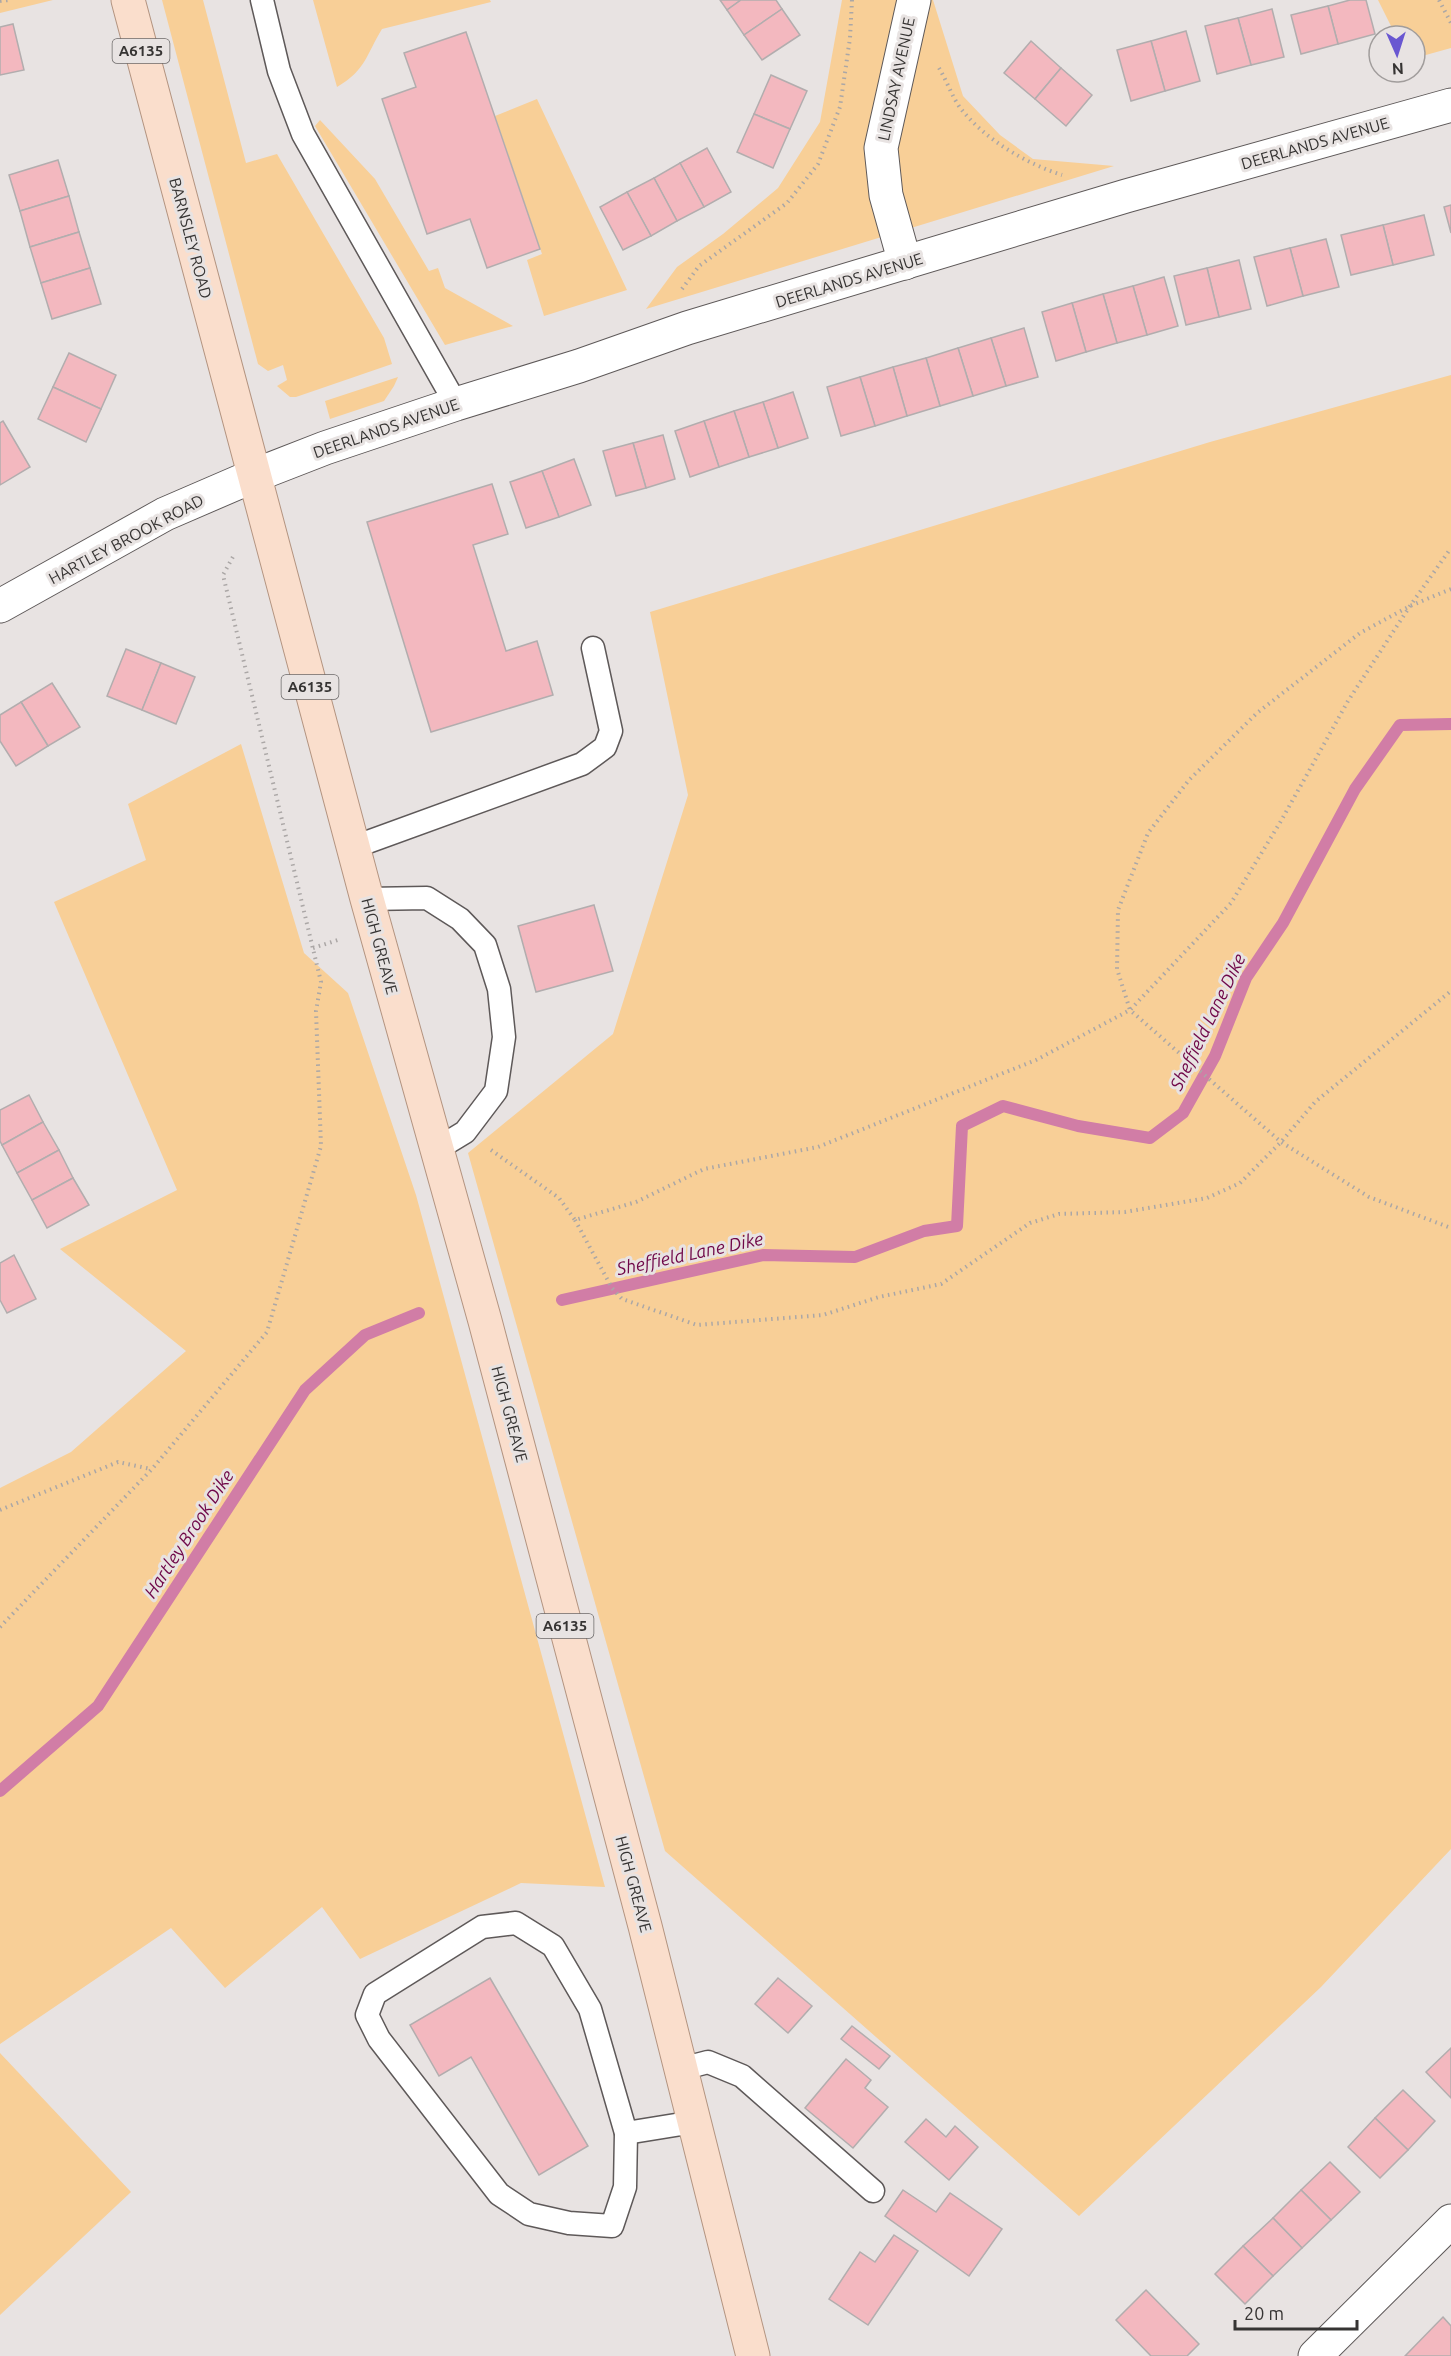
<svg xmlns="http://www.w3.org/2000/svg" width="1451" height="2356" viewBox="0 0 1451 2356" font-family="Ubuntu,sans-serif">
  <rect width="100%" height="100%" fill="#e8e3e2"/>
  <g fill="#f8cf97">
    <polygon points="0,0 53,0 0,13"/>
    <polygon points="162,0 203,0 246,163 277,154 384,338 392,364 296,397 290,397 277,386 287,380 283,365 268,371 258,364"/>
    <path d="M 313,0 L 490,0 L 491,2 L 382,29 C 366,55 366,70 337,87 Z"/>
    <polygon points="842,0 933,0 963,96 1000,135 1033,159 1114,166 646,309 677,267 723,234 778,188 820,122"/>
    <polygon points="1378,0 1451,0 1451,48 1415,58 1415,36 1396,36"/>
    <polygon points="537,99 627,290 544,316 527,260 542,254 495,116"/>
    <polygon points="320,120 375,179 429,271 438,268 445,288 513,326 445,345 315,126"/>
    <polygon points="1451,375 1451,1849 1321,1987 1079,2216 665,1851 468,1153 613,1034 688,795 650,612 1210,442"/>
    <polygon points="398,377 394,386 384,401 330,419 325,401"/>
    <polygon points="241,744 304,953 348,993 416,1195 605,1887 521,1883 360,1959 322,1907 225,1988 171,1928 0,2044 0,1488 71,1452 186,1351 60,1249 177,1190 54,902 146,860 128,804"/>
    <polygon points="0,2053 131,2192 0,2315"/>
  </g>
  <g fill="none" stroke-linecap="round" stroke-linejoin="round">
    <g stroke="#d17da6" stroke-width="12">
      <polyline points="562,1300 763,1255 855,1257 924,1231 957,1226 962,1126 1003,1106 1078,1126 1150,1138 1183,1113 1215,1056 1246,978 1283,923 1355,789 1400,725 1451,724"/>
      <polyline points="0,1791 98,1706 305,1390 365,1335 419,1313"/>
    </g>
  </g>
  <g fill="#f3b8bf" stroke="#b2adae" stroke-width="1.5">
    <polygon points="720,0 741,0 727,10"/>
    <polygon points="741,0 776,0 782,9 744,35 727,10"/>
    <polygon points="1350,0 1366,0 1375,34 1338,44 1328,6"/>
    <polygon points="1328,6 1338,44 1301,54 1291,15"/>
    <polygon points="782,9 800,35 762,60 744,35"/>
    <polygon points="1272,9 1284,57 1251,65 1238,18"/>
    <polygon points="1238,18 1251,65 1217,74 1205,26"/>
    <polygon points="13,24 24,70 0,75 0,27"/>
    <polygon points="1186,31 1200,81 1165,91 1151,41"/>
    <polygon points="466,32 540,249 487,268 470,219 427,234 382,99 416,87 404,53"/>
    <polygon points="1031,41 1061,68 1035,99 1004,73"/>
    <polygon points="1151,41 1165,91 1131,101 1117,50"/>
    <polygon points="1061,68 1092,95 1066,126 1035,99"/>
    <polygon points="771,75 807,91 790,129 754,114"/>
    <polygon points="754,114 790,129 773,168 737,152"/>
    <polygon points="707,148 731,192 704,207 680,163"/>
    <polygon points="58,160 69,196 20,211 9,175"/>
    <polygon points="680,163 704,207 677,221 654,178"/>
    <polygon points="654,178 677,221 651,236 627,192"/>
    <polygon points="627,192 651,236 623,250 600,207"/>
    <polygon points="69,196 79,232 30,247 20,211"/>
    <polygon points="1451,205 1451,233 1444,207"/>
    <polygon points="1424,215 1434,255 1393,265 1383,225"/>
    <polygon points="1383,225 1393,265 1351,275 1341,235"/>
    <polygon points="79,232 90,268 41,283 30,247"/>
    <polygon points="1326,239 1339,287 1303,296 1290,248"/>
    <polygon points="1290,248 1303,296 1267,306 1254,257"/>
    <polygon points="1239,260 1251,309 1219,317 1207,268"/>
    <polygon points="90,268 101,304 52,319 41,283"/>
    <polygon points="1207,268 1219,317 1186,325 1174,276"/>
    <polygon points="1164,277 1178,326 1147,335 1133,286"/>
    <polygon points="1133,286 1147,335 1117,343 1103,294"/>
    <polygon points="1103,294 1117,343 1086,352 1072,303"/>
    <polygon points="1072,303 1086,352 1056,361 1042,312"/>
    <polygon points="1024,328 1038,377 1006,386 991,338"/>
    <polygon points="991,338 1006,386 973,396 958,348"/>
    <polygon points="958,348 973,396 940,406 926,358"/>
    <polygon points="69,353 116,375 101,409 53,387"/>
    <polygon points="926,358 940,406 907,416 893,367"/>
    <polygon points="893,367 907,416 875,426 860,377"/>
    <polygon points="860,377 875,426 841,436 827,387"/>
    <polygon points="53,387 101,409 86,442 38,419"/>
    <polygon points="793,392 808,438 778,448 763,402"/>
    <polygon points="763,402 778,448 749,457 734,411"/>
    <polygon points="734,411 749,457 719,467 704,421"/>
    <polygon points="3,421 30,467 0,485 0,423"/>
    <polygon points="704,421 719,467 690,477 675,431"/>
    <polygon points="663,435 675,479 646,488 633,443"/>
    <polygon points="633,443 646,488 616,496 603,451"/>
    <polygon points="574,459 591,505 559,517 542,471"/>
    <polygon points="542,471 559,517 526,528 510,482"/>
    <polygon points="492,484 508,534 473,545 506,651 537,641 553,695 431,732 367,522"/>
    <polygon points="126,649 161,663 142,710 107,696"/>
    <polygon points="161,663 195,677 176,724 142,710"/>
    <polygon points="52,683 80,727 48,746 21,702"/>
    <polygon points="21,702 48,746 16,766 0,741 0,715"/>
    <polygon points="594,905 613,971 536,992 518,926"/>
    <polygon points="29,1095 43,1122 2,1145 0,1141 0,1110"/>
    <polygon points="43,1122 59,1150 17,1173 2,1145"/>
    <polygon points="59,1150 73,1178 32,1200 17,1173"/>
    <polygon points="73,1178 89,1205 47,1228 32,1200"/>
    <polygon points="14,1255 36,1299 7,1313 0,1300 0,1263"/>
    <polygon points="490,1978 588,2146 539,2175 471,2057 439,2076 410,2025"/>
    <polygon points="778,1978 812,2006 788,2033 755,2004"/>
    <polygon points="852,2026 890,2056 879,2069 841,2039"/>
    <polygon points="1451,2048 1451,2098 1426,2072"/>
    <polygon points="846,2059 871,2080 865,2088 888,2107 853,2148 805,2108"/>
    <polygon points="1403,2090 1435,2121 1408,2150 1375,2118"/>
    <polygon points="1375,2118 1408,2150 1380,2178 1348,2147"/>
    <polygon points="926,2119 946,2137 955,2126 978,2147 949,2180 905,2142"/>
    <polygon points="1330,2162 1360,2192 1331,2220 1301,2190"/>
    <polygon points="903,2190 936,2212 950,2193 1002,2229 969,2276 885,2216"/>
    <polygon points="1301,2190 1331,2220 1302,2248 1273,2218"/>
    <polygon points="1273,2218 1302,2248 1273,2276 1243,2246"/>
    <polygon points="894,2235 918,2251 868,2325 829,2299 860,2252 875,2262"/>
    <polygon points="1243,2246 1273,2276 1245,2304 1215,2274"/>
    <polygon points="1146,2290 1199,2344 1187,2356 1151,2356 1116,2320"/>
    <polygon points="1443,2317 1451,2326 1451,2356 1405,2356"/>
  </g>
  <g fill="none" stroke-linecap="round" stroke-linejoin="round">
    <defs>
      <g id="lane">
        <polyline points="262,0 279,71 303,134 456,404"/>
        <polyline points="354,847 582,764 605,747 611,731 593,648"/>
        <polyline points="367,899 427,898 460,919 485,945 499,989 504,1037 496,1091 465,1132 437,1149"/>
        <polygon points="516,1923 553,1946 590,2009 626,2133 625,2187 612,2226 569,2223 529,2214 499,2194 379,2039 367,2015 375,1994 482,1927"/>
        <polyline points="681,2069 708,2062 742,2076 873,2191"/>
        <polyline points="626,2133 694,2122"/>
      </g>
      <g id="street">
        <polyline points="905,263 886,195 881,148 914,0"/>
        <polyline points="1315,2356 1451,2221"/>
      </g>
      <polyline id="secondary" points="0,606 165,514 253,476 325,448 456,404 579,366 687,328 1126,196 1451,105"/>
      <polyline id="primary" points="128,0 367,899 485,1321 645,1926 753,2356"/>
    </defs>
    <use href="#lane" stroke="#5e5959" stroke-width="25"/>
    <use href="#street" stroke="#5e5959" stroke-width="35"/>
    <use href="#secondary" stroke="#5e5959" stroke-width="35"/>
    <use href="#primary" stroke="#b39480" stroke-width="35"/>
    <g stroke="#aba7a6" stroke-width="4" stroke-dasharray="1.5 4.5" stroke-linecap="butt">
      <polyline points="1439,0 1451,23"/>
      <polyline points="0,1 9,0"/>
      <path d="M 939,68 C 947,81 952,97 961,109 C 986,140 1025,163 1062,175"/>
      <polyline points="682,289 699,266 787,203 818,164 840,107 850,38 852,0"/>
      <polyline points="1451,589 1410,606 1360,633 1257,713 1189,780 1148,833 1118,910 1117,969 1130,1010 1281,1142 1369,1197 1451,1228"/>
      <polyline points="313,948 341,939"/>
      <polyline points="491,1150 559,1198 575,1220 636,1202 704,1169 818,1147 1036,1060 1130,1010 1231,903 1281,821 1348,701 1410,606 1451,548"/>
      <polyline points="575,1220 612,1288 622,1299 697,1325 823,1315 879,1297 941,1284 1030,1223 1059,1214 1125,1212 1207,1198 1240,1183 1281,1142 1315,1102 1451,991"/>
      <polyline points="0,1510 118,1462 151,1469"/>
      <polyline points="0,1627 152,1469 267,1332 321,1146 316,1011 321,982 223,575 235,553"/>
    </g>
    <use href="#lane" stroke="#fff" stroke-width="22"/>
    <use href="#street" stroke="#fff" stroke-width="33"/>
    <use href="#secondary" stroke="#fff" stroke-width="33"/>
    <use href="#primary" stroke="#fadecc" stroke-width="33"/>
  </g>
  <g text-anchor="middle" stroke-width="6" stroke-linejoin="round" paint-order="stroke">
    <g fill="#e8e3e2" stroke="#6b6868" stroke-width="1.5">
      <rect x="112.5" y="39" width="57" height="24" rx="4.5"/>
      <rect x="281.5" y="675" width="57" height="24" rx="4.5"/>
      <rect x="536.5" y="1614" width="57" height="24" rx="4.5"/>
    </g>
    <g font-size="15" font-weight="bold" fill="#363433">
      <text x="141" y="56">A6135</text>
      <text x="310" y="692">A6135</text>
      <text x="565" y="1631">A6135</text>
    </g>
    <g font-size="16" fill="#363433" stroke="#e8e3e2">
      <text transform="translate(896 79) rotate(-78)" y="6">LINDSAY AVENUE</text>
      <text transform="translate(1315 143) rotate(-16)" y="6">DEERLANDS AVENUE</text>
      <text transform="translate(191 238) rotate(75)" y="6">BARNSLEY ROAD</text>
      <text transform="translate(849 280) rotate(-17)" y="6">DEERLANDS AVENUE</text>
      <text transform="translate(386 428) rotate(-19)" y="6">DEERLANDS AVENUE</text>
      <text transform="translate(126 539) rotate(-28)" y="6">HARTLEY BROOK ROAD</text>
      <text transform="translate(380 946) rotate(75)" y="6">HIGH GREAVE</text>
      <text transform="translate(510 1414) rotate(75)" y="6">HIGH GREAVE</text>
      <text transform="translate(634 1884) rotate(75)" y="6">HIGH GREAVE</text>
    </g>
    <g font-size="18" font-style="italic" fill="#6f0748" stroke="#e8e3e2">
      <text transform="translate(1208 1022) rotate(-64)" y="6">Sheffield Lane Dike</text>
      <text transform="translate(690 1254) rotate(-12)" y="6">Sheffield Lane Dike</text>
      <text transform="translate(189 1534) rotate(-57)" y="6">Hartley Brook Dike</text>
    </g>
  </g>
  <g transform="translate(1397 54) rotate(177)"><circle r="28" fill="#e8e3e2" stroke="#a19d9c" stroke-width="1.5"/>
  <path d="M0-4.5L10 22L0 15L-10 22Z" fill="#6957d1"/>
  <text y="-9" font-size="16" font-weight="bold" text-anchor="middle" fill="#363433">N</text>
  </g>
  <path d="M1235 2320v9h122v-9" fill="none" stroke="#363433" stroke-width="3"/>
  <text x="1244" y="2320" font-size="18" fill="#363433" stroke="#e8e3e2" stroke-width="4.5" paint-order="stroke">20 m</text>
</svg>
